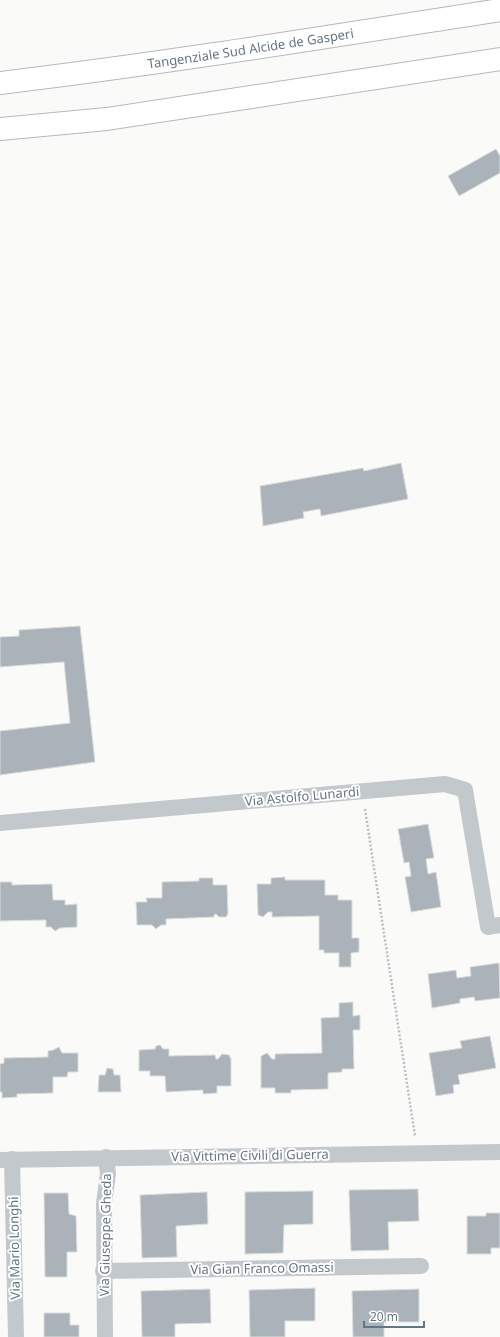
<svg xmlns="http://www.w3.org/2000/svg" width="500" height="1337" viewBox="0 0 500 1337" font-family="'Noto Sans',sans-serif">
  <rect width="100%" height="100%" fill="#fafaf8"/>
  <g fill="#aab3b9" stroke="#dcdcda">
    <polygon points="496,149 500,156 500,173 459,196 448,176"/>
    <polygon points="401,463 408,499 321,516 320,509 303,512 304,518 263,526 260,486 363,468 364,471"/>
    <polygon points="80,626 95,762 0,775 0,731 70,723 64,662 0,667 0,637 19,636 19,630"/>
    <polygon points="428,824 434,858 426,859 428,874 436,872 441,907 411,912 405,877 411,876 409,862 404,863 398,829"/>
    <polygon points="285,877 285,880 325,880 325,895 338,895 338,900 352,900 352,938 359,938 359,952 351,953 351,967 339,967 339,953 324,953 324,950 319,950 319,916 272,917 272,912 268,912 263,917 258,915 257,884 271,884 271,878"/>
    <polygon points="199,878 213,878 213,885 227,885 228,914 226,917 219,917 216,914 214,915 214,917 166,919 166,925 161,925 156,929 152,925 137,925 136,902 147,902 146,898 162,898 162,882 199,881"/>
    <polygon points="0,882 12,882 12,885 52,884 53,900 65,900 65,905 77,904 77,927 60,928 55,931 51,927 46,927 46,920 0,921"/>
    <polygon points="499,963 500,998 475,1001 474,997 460,999 460,1003 432,1008 428,974 456,970 457,978 471,976 470,967"/>
    <polygon points="353,1002 353,1016 360,1015 360,1030 353,1030 354,1069 342,1069 342,1072 328,1073 328,1089 291,1090 291,1093 275,1093 275,1088 261,1088 261,1056 267,1053 272,1059 275,1059 275,1054 322,1053 321,1018 339,1017 339,1003"/>
    <polygon points="490,1036 496,1068 458,1075 460,1084 453,1085 454,1093 436,1096 429,1053 462,1048 460,1041"/>
    <polygon points="160,1045 163,1049 169,1049 169,1056 215,1055 216,1059 218,1059 222,1054 229,1055 231,1059 231,1086 217,1086 217,1093 203,1094 203,1090 166,1092 165,1076 150,1076 150,1071 139,1071 139,1050 155,1049 156,1046"/>
    <polygon points="59,1047 62,1053 78,1053 78,1072 68,1072 67,1077 53,1077 53,1093 17,1094 17,1097 2,1098 2,1092 0,1092 0,1064 4,1063 4,1058 48,1057 48,1051 53,1050"/>
    <polygon points="107,1068 113,1069 114,1075 120,1075 121,1092 98,1092 99,1075 105,1075"/>
    <polygon points="418,1189 419,1221 388,1222 389,1250 351,1251 349,1190"/>
    <polygon points="313,1191 313,1224 284,1225 283,1253 245,1254 245,1192"/>
    <polygon points="207,1192 208,1224 176,1226 177,1257 142,1258 140,1195"/>
    <polygon points="44,1193 68,1193 69,1214 76,1216 77,1252 67,1252 67,1277 45,1277"/>
    <polygon points="486,1213 500,1213 500,1248 491,1248 491,1254 467,1254 467,1216 486,1216"/>
    <polygon points="315,1288 315,1321 285,1321 285,1337 250,1337 249,1290"/>
    <polygon points="210,1289 211,1323 175,1324 175,1337 142,1337 141,1291"/>
    <polygon points="419,1289 419,1322 384,1322 384,1337 353,1337 352,1291"/>
    <polygon points="44,1313 70,1313 70,1325 79,1325 79,1337 44,1337"/>
  </g>
  <g fill="none" stroke-linecap="round" stroke-linejoin="round">
    <defs>
      <g id="trunk">
        <path id="s1" d="M 0,83 C 167,63 333,36 500,10"/>
        <polyline points="0,129 107,119 500,59"/>
      </g>
    </defs>
    <use href="#trunk" stroke="#b4b9bd" stroke-width="24"/>
    <polyline stroke="#bbbfc2" stroke-width="2.5" stroke-dasharray="2 2" stroke-linecap="butt" points="365,809 415,1136"/>
    <g stroke="#c3c8cc" stroke-width="16">
      <polyline points="0,823 445,784 465,790 488,927 500,925"/>
      <polyline points="12,1159 16,1337"/>
      <polyline points="0,1160 500,1152"/>
      <polyline points="103,1271 421,1266"/>
      <polyline points="105,1337 104,1203 108,1174 106,1157"/>
    </g>
    <use href="#trunk" stroke="#fff" stroke-width="22"/>
  </g>
  <g text-anchor="middle" stroke-width="4" stroke-linejoin="round" paint-order="stroke">
    <g font-size="13" fill="#657683" stroke="#fff">
      <text dy="5" stroke="none"><textPath href="#s1" startOffset="253">Tangenziale Sud Alcide de Gasperi</textPath></text>
      <text transform="translate(302 796) rotate(-5)" y="5">Via Astolfo Lunardi</text>
      <text transform="translate(250 1155) rotate(-1)" y="5">Via Vittime Civili di Guerra</text>
      <text transform="translate(105 1235) rotate(-89)" y="5">Via Giuseppe Gheda</text>
      <text transform="translate(14 1248) rotate(-91)" y="5">Via Mario Longhi</text>
      <text transform="translate(262 1268) rotate(-1)" y="5">Via Gian Franco Omassi</text>
    </g>
  </g>
  <path d="M364 1321v6h60v-6" fill="none" stroke="#657683" stroke-width="2"/>
  <text x="370" y="1321" font-size="12" fill="#657683" stroke="#ffffff" stroke-width="3" paint-order="stroke">20 m</text>
</svg>
